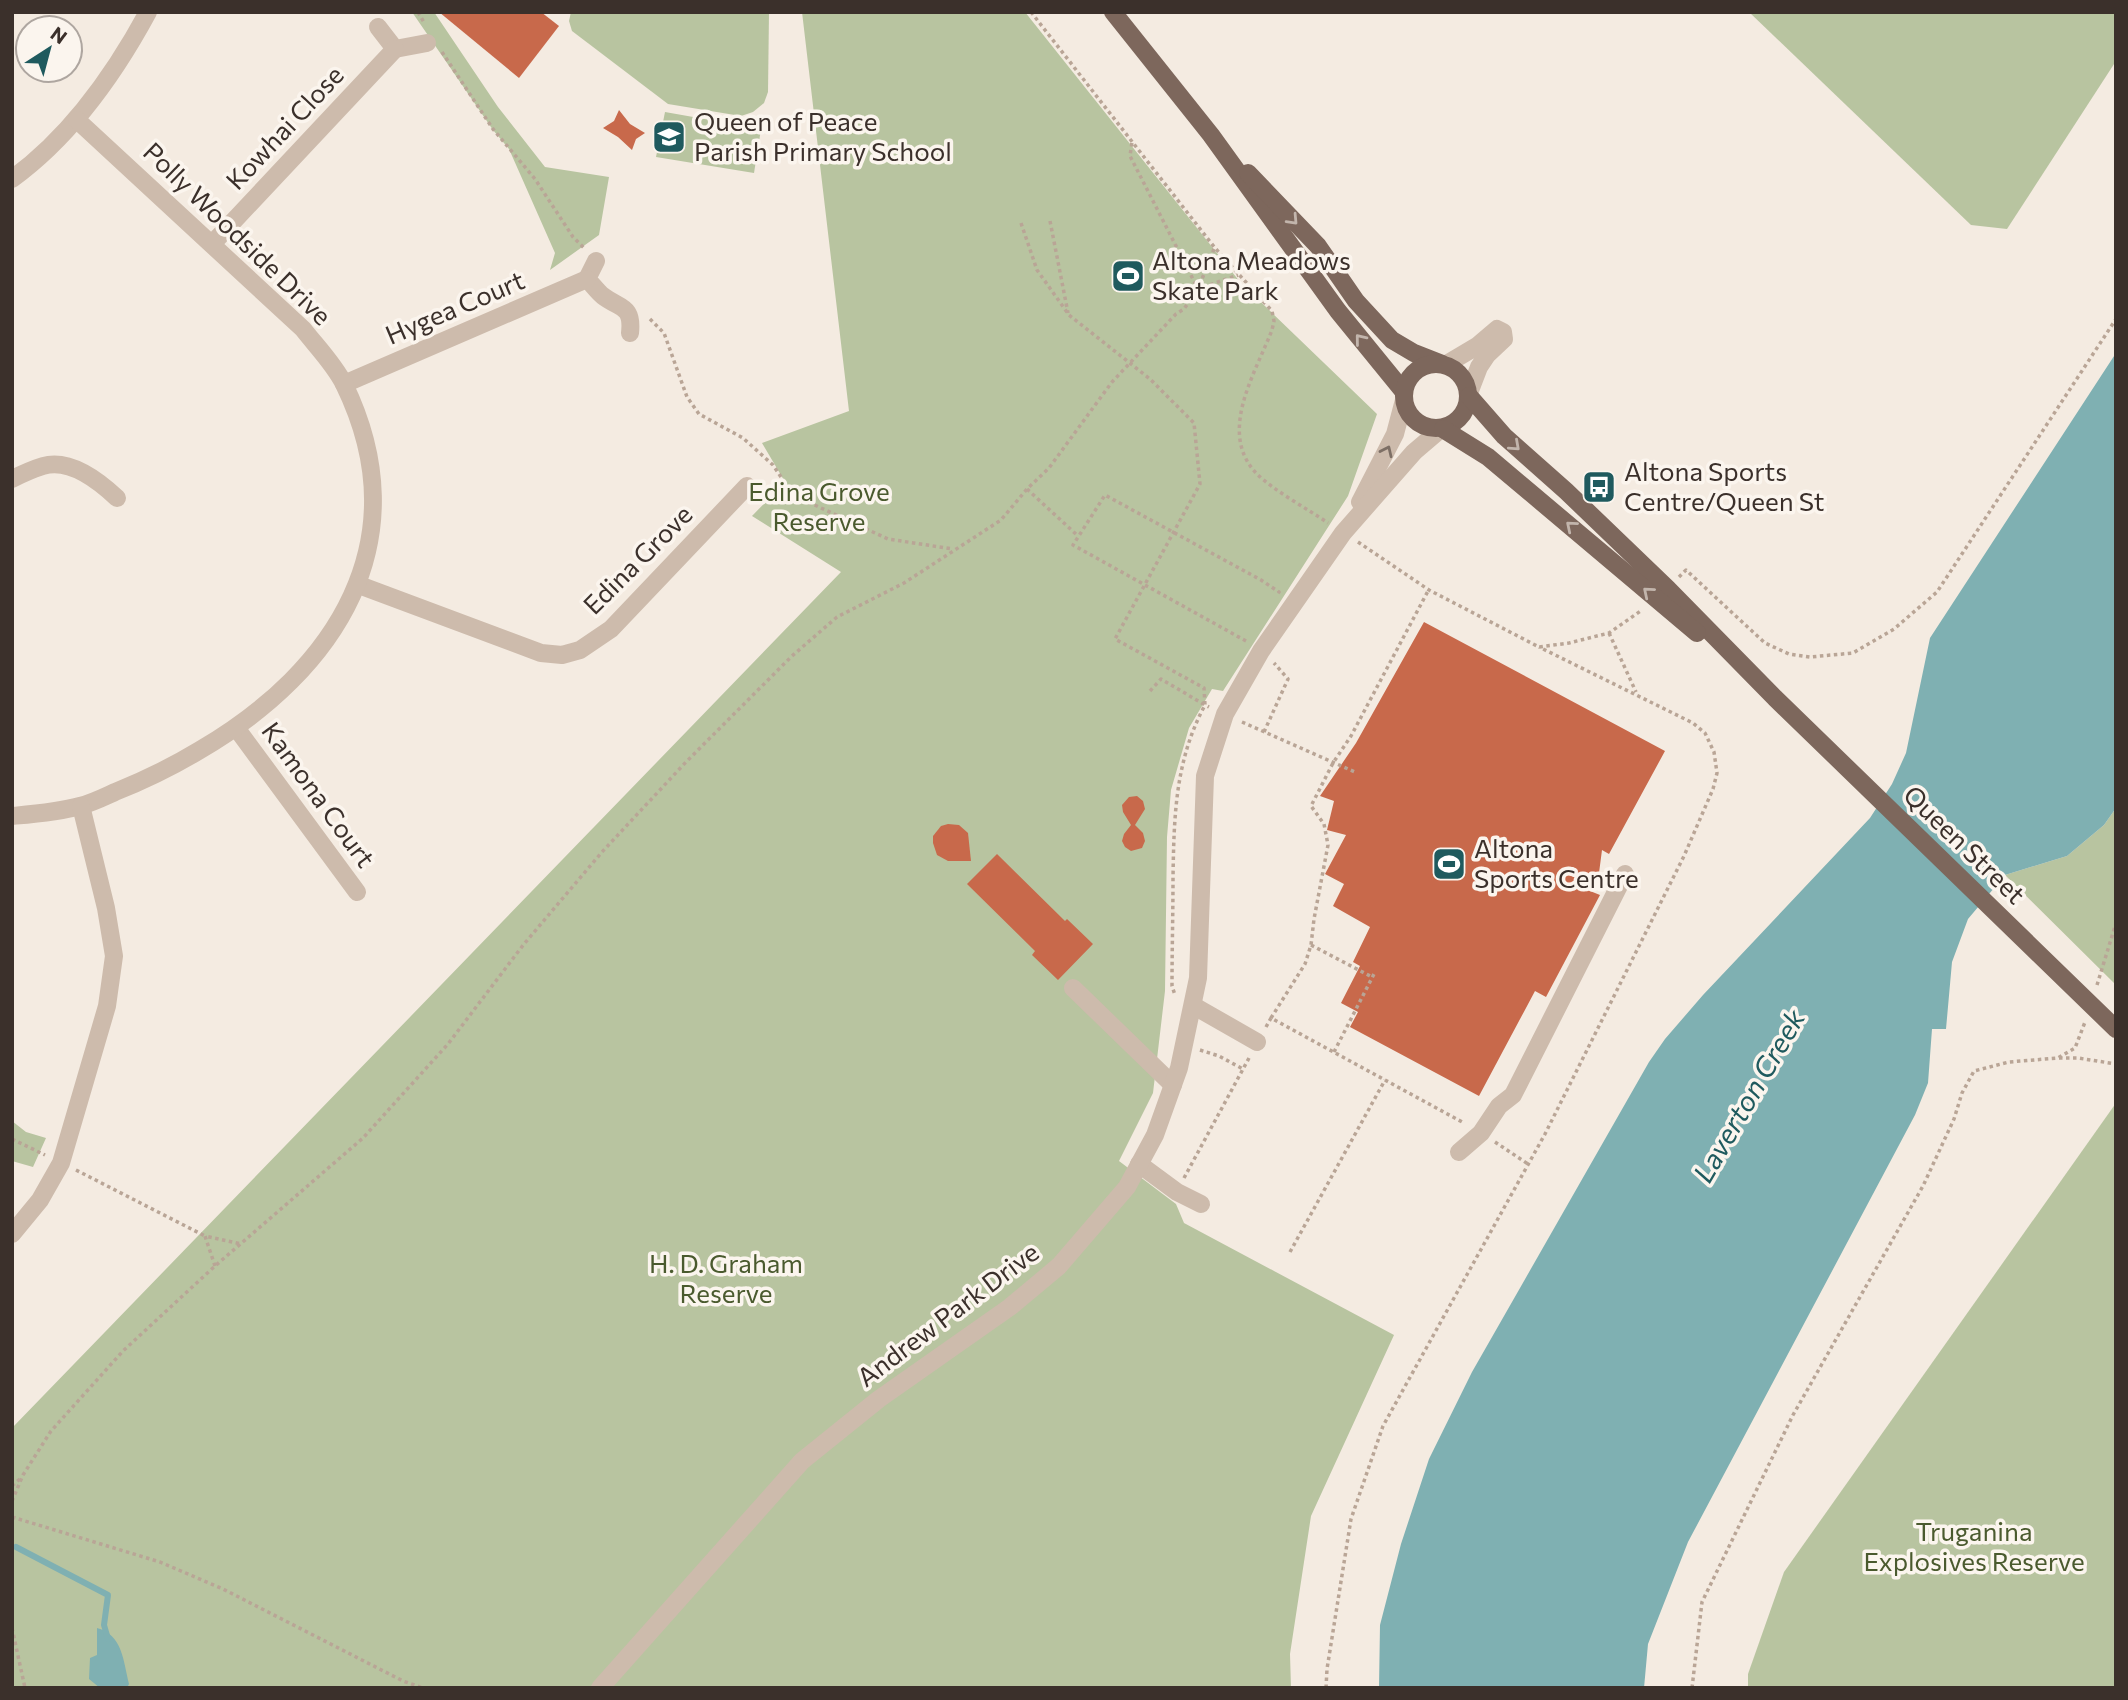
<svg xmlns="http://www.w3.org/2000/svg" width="2128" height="1700" viewBox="0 0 2128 1700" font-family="Commissioner,sans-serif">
  <rect width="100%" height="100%" fill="#f4ebe1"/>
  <g fill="#b8c4a0">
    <polygon points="412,12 434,12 498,107 545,167 609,177 599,235 550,270 555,253 509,149 493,130"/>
    <polygon points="571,12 769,12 768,92 764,103 753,112 741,116 668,104 572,31 569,21"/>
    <polygon points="802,12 1025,12 1240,282 1377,414 1348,496 1223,691 1212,689 1189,728 1171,790 1167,837 1165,991 1153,1093 1119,1161 1176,1204 1184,1223 1394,1335 1311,1516 1290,1654 1291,1688 12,1688 12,1428 841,572 752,516 785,482 762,443 849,411"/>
    <polygon points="1749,12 2116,12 2116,61 2007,229 1971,225"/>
    <polygon points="665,112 761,129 754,173 656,157"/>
    <polygon points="2116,808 2116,985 2005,875 2067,856 2104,825"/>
    <polygon points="2116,1103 2116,1688 1748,1688 1748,1674 1784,1572"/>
    <polygon points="12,1121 26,1132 46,1138 33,1167 12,1161"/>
  </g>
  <g fill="#7fb0b2">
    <polygon points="2116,353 2116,808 2104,825 2067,856 2005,875 1968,919 1952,962 1946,1029 1932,1029 1928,1083 1915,1115 1688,1542 1648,1644 1644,1688 1379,1688 1380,1625 1401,1544 1429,1459 1472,1372 1649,1062 1665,1039 1703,995 1870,818 1892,784 1906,753 1930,638"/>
    <path d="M 97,1628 C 123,1635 123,1661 129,1684 L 127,1688 L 100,1688 L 89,1679 L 90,1658 L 97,1655 Z"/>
  </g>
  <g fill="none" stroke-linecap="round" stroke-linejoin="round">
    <polyline stroke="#7fb0b2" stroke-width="6" points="16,1547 108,1595 104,1625 108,1639"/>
  </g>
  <g fill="#c8694b">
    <polygon points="439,12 541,12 559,26 519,78"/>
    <polygon points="619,110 630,124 645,133 636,139 632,150 618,137 603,128 614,121"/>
    <polygon points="1424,622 1665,751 1609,854 1602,850 1599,873 1590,891 1600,895 1546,997 1535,991 1479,1096 1350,1027 1358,1012 1341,1003 1360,966 1353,962 1370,927 1333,906 1344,884 1325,874 1346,835 1327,830 1334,801 1320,796 1356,743"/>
    <polygon points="1137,796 1143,801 1145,809 1135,825 1143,833 1145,841 1142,848 1131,851 1125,847 1122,841 1124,834 1131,825 1123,812 1122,805 1129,797"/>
    <polygon points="948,824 959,825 968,833 971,861 948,861 937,855 933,843 933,836 941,826"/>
    <polygon points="997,854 1065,921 1067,919 1093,944 1058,980 1032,955 1035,951 967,884"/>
  </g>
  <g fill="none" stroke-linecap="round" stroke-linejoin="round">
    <g stroke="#b9a596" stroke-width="3.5" stroke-dasharray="3.5 3.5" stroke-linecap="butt">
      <polyline points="418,12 425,24"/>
      <path d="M 1031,12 L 1215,248 L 1272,311 L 1274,321 L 1272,330 C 1255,374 1217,433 1257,474 C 1274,491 1308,509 1328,523"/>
      <polyline points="442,52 493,129 535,179 573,237 585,249"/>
      <polyline points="1050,221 1068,313"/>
      <polyline points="1021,223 1037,270 1069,315 1150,379 1194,423 1200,484 1115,639 1204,688 1205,705 1209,707"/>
      <polyline points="1214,249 1198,289 1238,275"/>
      <polyline points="650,319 664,333 687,397 699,414 743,438 773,465 793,495 888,539 953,549"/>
      <polyline points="1027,489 1078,536"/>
      <polyline points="1358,542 1429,590 1539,647 1569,643 1609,633 1642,610"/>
      <polyline points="1679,577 1686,570 1765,643 1789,654 1810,657 1853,653 1894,629 1937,592 2116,319"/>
      <polyline points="1609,633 1636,692"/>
      <polyline points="1246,641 1073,545 1105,495 1261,580 1279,592 1278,593"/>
      <path d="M 1150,691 L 1161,679 L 1205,705 C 1175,761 1174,816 1173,878 C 1173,914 1172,950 1172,986 L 1175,995"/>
      <polyline points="1242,722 1355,772"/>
      <polyline points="1264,732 1288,679 1274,663"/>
      <polyline points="1311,945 1372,977"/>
      <polyline points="2097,985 2116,923"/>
      <polyline points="1271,1018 1305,964 1311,945 1314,919 1328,845 1324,824 1311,806 1333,763 1351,736 1428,591"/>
      <polyline points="1266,1027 1271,1018 1464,1123"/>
      <polyline points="1200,1050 1219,1056 1243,1069"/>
      <polyline points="1334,1052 1374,974"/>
      <polyline points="2059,1058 2078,1058 2116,1064"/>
      <polyline points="12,1139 45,1155"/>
      <polyline points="1495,1142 1528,1164"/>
      <polyline points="76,1170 205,1236"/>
      <polyline points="1184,1178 1249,1058"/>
      <polyline points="1290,1252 1385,1080"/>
      <polyline points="215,1266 205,1236 241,1244"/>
      <polyline points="12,1486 22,1477"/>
      <polyline points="12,1501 23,1475 51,1431 123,1351 215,1266 363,1138 448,1044 524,944 602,852 686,762 792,656 837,617 904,583 1001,520 1027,489 1049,468 1112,382 1176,314 1184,309 1198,289 1130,156 1132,142"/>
      <polyline points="12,1517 160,1562 223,1589 403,1681 423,1688"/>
      <polyline points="12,1628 25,1688"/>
      <polyline points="1326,1688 1327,1669 1351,1519 1383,1426 1545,1134 1684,856 1713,789 1717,773 1714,752 1705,733 1693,723 1539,647"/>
      <polyline points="1692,1688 1702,1602 1793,1415 1923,1186 1954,1119 1962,1093 1974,1071 2009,1062 2058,1058 2075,1048 2085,1022"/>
    </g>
    <g stroke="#cdbbac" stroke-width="18">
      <polyline points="378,27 395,49 427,43"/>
      <path d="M 12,179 C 71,136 114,75 148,12"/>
      <polyline points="212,244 395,49"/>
      <path d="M 596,261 L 587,279 C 593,285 597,291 603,296 C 620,309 633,305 630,333"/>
      <polyline points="1445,365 1477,346 1497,329 1503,332 1504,339 1487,355 1479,367 1469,393"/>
      <polyline points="344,384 587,279"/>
      <path d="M 12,479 C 22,474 33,469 43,466 C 70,458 100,482 117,498"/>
      <polyline points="1360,502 1395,434 1404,400"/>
      <polyline points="359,585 541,653 562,655 580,650 611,629 747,486"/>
      <polyline points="237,729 357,892"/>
      <path d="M 12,816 C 34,814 59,812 80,806 C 92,803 104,797 115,792 C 145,780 172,767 200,750 C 337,670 420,540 344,384 C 334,364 317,347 303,329 L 77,120"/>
      <polyline points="1073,988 1173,1085"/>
      <polyline points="1194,1006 1257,1042"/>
      <polyline points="1459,1152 1481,1133 1499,1106 1513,1095 1625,874"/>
      <polyline points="1139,1164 1177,1192 1201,1204"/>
      <polyline points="12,1234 40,1200 61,1163 107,1006 114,956 106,908 81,806"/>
      <polyline points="600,1688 802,1461 879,1399 1010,1307 1059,1266 1127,1187 1155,1135 1179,1068 1198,978 1205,776 1225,714 1261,651 1343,533 1414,452 1441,429"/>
    </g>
    <g stroke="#7d675c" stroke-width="18">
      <polyline points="1113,12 1211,135 1338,311 1404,392"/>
      <polyline points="1248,173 1318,246 1356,301 1392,340 1414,353 1442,364"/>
      <circle cx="1436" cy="396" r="32"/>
      <polyline points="1469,396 1504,436 1566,491 1668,589 1775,698 2116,1029"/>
      <polyline points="1443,429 1488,457 1697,633"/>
    </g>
  </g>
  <defs><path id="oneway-chevron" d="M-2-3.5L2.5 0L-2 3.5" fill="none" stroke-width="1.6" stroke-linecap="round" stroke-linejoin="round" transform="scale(1.75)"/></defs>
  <g stroke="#c2b5ac">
    <use href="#oneway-chevron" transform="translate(1293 220) rotate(47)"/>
    <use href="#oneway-chevron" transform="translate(1360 339) rotate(-129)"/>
    <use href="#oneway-chevron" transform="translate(1515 446) rotate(42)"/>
    <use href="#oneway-chevron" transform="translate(1571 526) rotate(-140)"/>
    <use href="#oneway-chevron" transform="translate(1648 592) rotate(-140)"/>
  </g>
  <use stroke="#7d6f65" href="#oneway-chevron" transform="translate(1387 451) rotate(-65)"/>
  <defs>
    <symbol id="school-square" viewBox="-11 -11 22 22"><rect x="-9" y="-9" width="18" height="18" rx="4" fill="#1f5a5e" stroke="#fbf5ee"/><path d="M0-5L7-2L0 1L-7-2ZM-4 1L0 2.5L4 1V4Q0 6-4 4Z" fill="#fff"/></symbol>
    <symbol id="stadium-square" viewBox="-11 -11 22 22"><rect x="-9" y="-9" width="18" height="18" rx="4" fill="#1f5a5e" stroke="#fbf5ee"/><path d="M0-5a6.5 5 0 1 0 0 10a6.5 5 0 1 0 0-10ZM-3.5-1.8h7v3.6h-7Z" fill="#fff"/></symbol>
    <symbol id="bus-square" viewBox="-11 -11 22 22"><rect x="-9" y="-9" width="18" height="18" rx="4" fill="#1f5a5e" stroke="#fbf5ee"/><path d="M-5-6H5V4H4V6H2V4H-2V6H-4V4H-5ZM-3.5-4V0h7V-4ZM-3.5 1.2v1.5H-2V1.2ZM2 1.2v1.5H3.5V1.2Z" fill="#fff"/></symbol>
  </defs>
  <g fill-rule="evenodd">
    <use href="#school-square" x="650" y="118" width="38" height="38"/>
    <use href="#stadium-square" x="1109" y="257" width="38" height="38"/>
    <use href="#bus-square" x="1580" y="468" width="38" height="38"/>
    <use href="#stadium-square" x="1430" y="845" width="38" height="38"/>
  </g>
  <g text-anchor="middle" stroke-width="7" stroke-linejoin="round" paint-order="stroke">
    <g font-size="26" fill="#3b302b" stroke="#fbf5ee" text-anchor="start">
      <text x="694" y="131">Queen of Peace<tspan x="694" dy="30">Parish Primary School</tspan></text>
      <text x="1152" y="270">Altona Meadows<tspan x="1152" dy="30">Skate Park</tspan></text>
      <text x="1624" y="481">Altona Sports<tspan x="1624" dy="30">Centre/Queen St</tspan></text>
      <text x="1474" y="858">Altona<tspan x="1474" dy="30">Sports Centre</tspan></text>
    </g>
    <g font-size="26" fill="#3b302b" stroke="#fbf5ee">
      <text transform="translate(285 128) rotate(-47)" y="9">Kowhai Close</text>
      <text transform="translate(237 234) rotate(44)" y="9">Polly Woodside Drive</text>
      <text transform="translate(455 308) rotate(-23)" y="9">Hygea Court</text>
      <text transform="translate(638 560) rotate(-45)" y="9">Edina Grove</text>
      <text transform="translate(318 795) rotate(54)" y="9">Kamona Court</text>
      <text transform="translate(1964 845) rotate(44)" y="9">Queen Street</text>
      <text transform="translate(948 1315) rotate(-37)" y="9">Andrew Park Drive</text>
    </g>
    <g font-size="26" fill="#4a5a2e" stroke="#fbf5ee">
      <text x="819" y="501">Edina Grove<tspan x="819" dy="30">Reserve</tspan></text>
      <text x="726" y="1273">H. D. Graham<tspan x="726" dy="30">Reserve</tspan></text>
      <text x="1974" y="1541">Truganina<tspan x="1974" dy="30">Explosives Reserve</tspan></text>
    </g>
    <g font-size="28" font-style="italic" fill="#1f5a5e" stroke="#fbf5ee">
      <text transform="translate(1749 1096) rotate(-60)" y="10">Laverton Creek</text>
    </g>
  </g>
  <rect width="2128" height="1700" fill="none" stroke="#3b302b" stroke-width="28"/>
  <g transform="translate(49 49) rotate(36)"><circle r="33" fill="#fbf5ee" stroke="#aea6a0" stroke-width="2"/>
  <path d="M0-5L12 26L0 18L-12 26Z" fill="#1f5a5e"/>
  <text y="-10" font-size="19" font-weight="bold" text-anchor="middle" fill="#3b302b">N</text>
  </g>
</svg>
